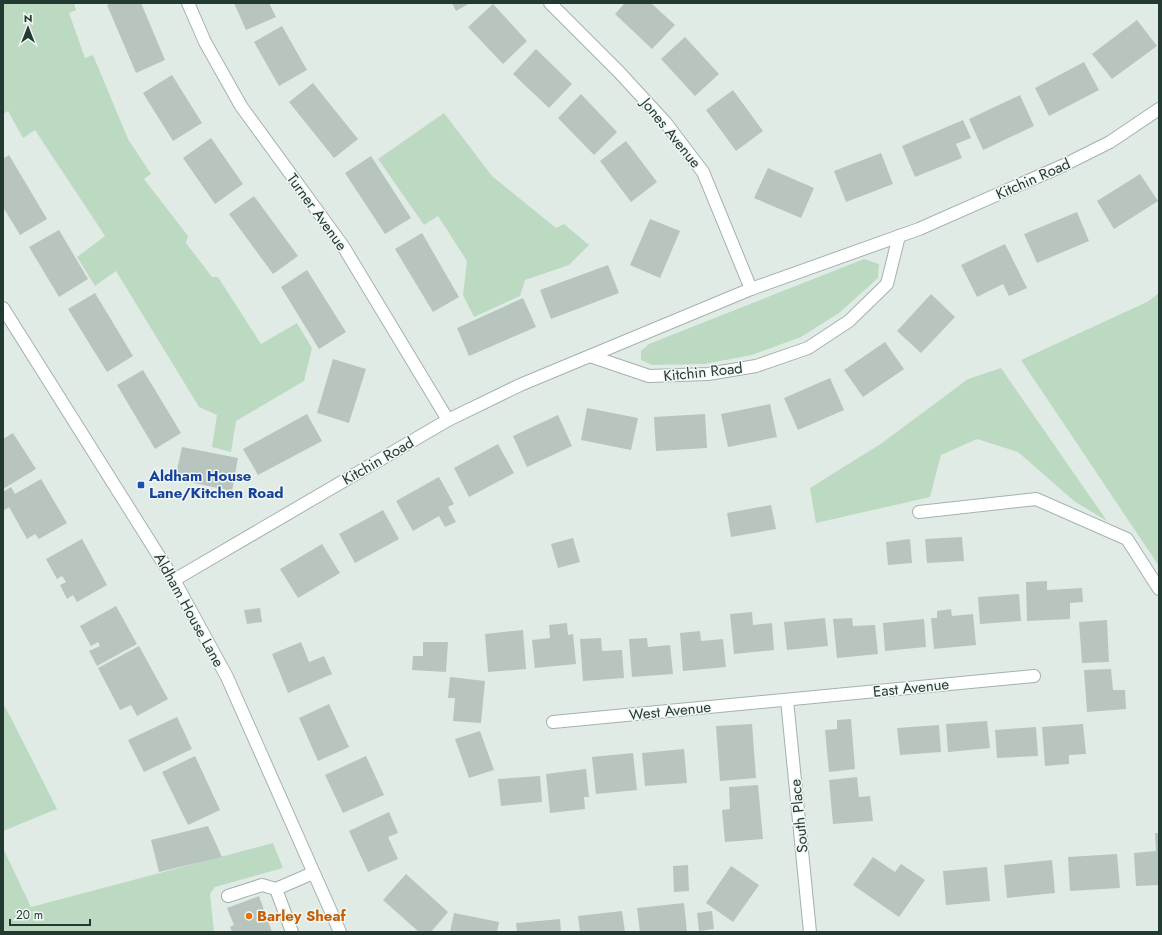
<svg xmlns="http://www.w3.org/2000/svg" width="1162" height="935" viewBox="0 0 1162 935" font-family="Jost,sans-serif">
  <rect width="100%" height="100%" fill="#e1ebe6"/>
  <g fill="#bcdac1">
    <polygon points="3,3 74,3 76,10 69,13 85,58 93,55 128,139 151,174 144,179 188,236 186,243 212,277 218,277 261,344 297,323 312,348 304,381 236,421 231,452 212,447 217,415 199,407 116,271 95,286 77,257 105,236 35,130 23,138 8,111 3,114"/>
    <polygon points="444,113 492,176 556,228 564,224 589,245 569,265 525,280 520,296 474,317 463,295 467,261 438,216 424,225 378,159"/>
    <polygon points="864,259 879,264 878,278 839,313 801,337 752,355 704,364 652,365 641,360 641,351 649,344"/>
    <polygon points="1159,293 1159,566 1021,360 1147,302"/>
    <polygon points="1001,368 1107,521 1074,501 1018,452 977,439 941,455 930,497 816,523 810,488 882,443 968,379"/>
    <polygon points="3,704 10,716 57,809 3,831"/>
    <polygon points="273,843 283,868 215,887 210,894 214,932 3,932 3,848 31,907"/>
  </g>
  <g fill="#b7c5be">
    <polygon points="113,3 141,3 165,60 136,73 107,5"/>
    <polygon points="234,3 269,3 276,17 246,30"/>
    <polygon points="452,3 470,3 456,11"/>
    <polygon points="625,3 651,3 675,25 652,49 615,14"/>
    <polygon points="493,4 527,41 503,64 468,27"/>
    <polygon points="1137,20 1157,46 1112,79 1092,54"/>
    <polygon points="282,26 307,70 279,86 254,42"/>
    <polygon points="685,37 719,74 695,96 661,59"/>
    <polygon points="536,49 572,84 549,108 513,74"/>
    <polygon points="1084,62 1099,90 1049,116 1035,88"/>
    <polygon points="172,75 202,123 173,141 143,93"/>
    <polygon points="313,83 358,139 334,158 289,102"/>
    <polygon points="733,90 763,131 736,151 706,110"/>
    <polygon points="581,94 617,132 594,155 558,118"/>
    <polygon points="1020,95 1034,126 983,150 969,119"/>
    <polygon points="963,120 971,138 956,144 962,158 915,177 902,146"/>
    <polygon points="211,138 243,184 215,204 183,158"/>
    <polygon points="626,141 657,182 631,202 600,161"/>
    <polygon points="881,153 893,184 846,202 834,171"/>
    <polygon points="9,155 47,219 20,235 3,207 3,159"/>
    <polygon points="371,156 411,218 385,234 345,173"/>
    <polygon points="768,168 814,188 801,218 754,198"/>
    <polygon points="1140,174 1158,201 1114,229 1097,201"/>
    <polygon points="254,196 298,256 273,274 229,214"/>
    <polygon points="1077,212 1089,241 1037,263 1024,234"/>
    <polygon points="650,219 680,231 660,278 630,265"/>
    <polygon points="59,230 88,279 59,297 29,247"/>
    <polygon points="422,233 459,297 433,312 395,249"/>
    <polygon points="1005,244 1027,288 1009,296 1003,284 977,297 961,265"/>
    <polygon points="608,265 619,293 551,319 540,290"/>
    <polygon points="307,270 346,332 319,349 281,287"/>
    <polygon points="95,293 133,356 107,372 68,309"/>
    <polygon points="931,294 955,317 921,353 897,331"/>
    <polygon points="523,298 536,327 469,356 457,328"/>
    <polygon points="885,342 904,369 863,397 844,370"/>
    <polygon points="333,359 366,369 349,423 317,413"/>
    <polygon points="143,370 181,433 155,449 117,385"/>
    <polygon points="830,378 844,410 798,430 784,398"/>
    <polygon points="770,404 777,437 728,447 721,414"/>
    <polygon points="587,408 638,418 631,450 581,440"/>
    <polygon points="307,414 322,441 258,475 243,449"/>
    <polygon points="705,414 707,448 656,451 654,417"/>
    <polygon points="558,415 572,446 527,467 513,436"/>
    <polygon points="13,433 36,469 3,489 3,439"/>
    <polygon points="498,444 514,473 469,497 454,468"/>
    <polygon points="182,447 238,458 232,491 175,479"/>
    <polygon points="439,477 454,504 448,507 456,522 445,527 439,516 413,531 396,501"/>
    <polygon points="41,479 67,523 39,539 35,534 27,539 9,507 3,511 3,492 11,487 15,494"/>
    <polygon points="771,505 776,529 731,537 727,513"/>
    <polygon points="383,510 399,539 355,563 339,534"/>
    <polygon points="962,537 964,561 927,563 925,539"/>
    <polygon points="573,538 580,562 558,568 551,544"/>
    <polygon points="82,539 107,585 77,602 73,595 67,599 60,585 66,582 62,576 57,579 46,559"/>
    <polygon points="910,539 912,563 888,565 886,542"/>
    <polygon points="322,544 340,573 298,598 280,569"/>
    <polygon points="1047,581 1047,590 1082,588 1083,602 1070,603 1070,619 1027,621 1026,582"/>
    <polygon points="1019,594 1021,621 980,624 978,597"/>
    <polygon points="116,606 137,644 97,666 89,651 100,646 98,642 91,646 80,626"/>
    <polygon points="260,608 262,622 247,624 244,610"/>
    <polygon points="951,609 952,616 973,614 976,645 934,649 931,618 937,618 937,611"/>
    <polygon points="752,612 753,625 772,623 774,650 734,654 730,614"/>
    <polygon points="825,618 828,646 787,650 784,622"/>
    <polygon points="852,618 853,626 875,625 878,654 837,658 833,619"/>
    <polygon points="924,619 926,647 885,651 883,623"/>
    <polygon points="1107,620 1109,662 1082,663 1079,622"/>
    <polygon points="567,623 568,635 573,634 576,664 535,668 532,640 550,638 549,625"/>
    <polygon points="523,630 526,669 488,672 485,634"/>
    <polygon points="700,631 701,641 723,639 726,667 683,671 680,633"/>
    <polygon points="601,638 602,651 622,650 624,678 583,681 580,639"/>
    <polygon points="647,638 648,647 670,645 673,674 632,677 629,639"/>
    <polygon points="301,642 309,662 324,656 332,674 288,693 272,654"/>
    <polygon points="423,642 448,642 446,672 412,670 413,656 423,656"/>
    <polygon points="139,646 168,699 137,716 131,705 120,710 98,668"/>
    <polygon points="1111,669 1113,690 1125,690 1126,709 1087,712 1084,670"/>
    <polygon points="450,677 485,681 481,723 453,721 455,698 448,698"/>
    <polygon points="329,704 349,747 318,761 299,718"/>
    <polygon points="177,717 192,749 144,772 128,740"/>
    <polygon points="851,719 855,769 829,772 825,730 837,729 837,720"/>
    <polygon points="987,721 990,748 948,752 946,724"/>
    <polygon points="752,724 756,778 720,781 716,726"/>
    <polygon points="1083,724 1086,754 1069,755 1069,764 1045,766 1042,727"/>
    <polygon points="939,725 941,752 900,755 897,728"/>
    <polygon points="1036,727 1038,756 997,758 995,730"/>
    <polygon points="480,731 494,770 469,778 455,739"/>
    <polygon points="684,749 687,783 645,786 642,753"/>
    <polygon points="633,753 637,790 596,794 592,757"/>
    <polygon points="195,756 220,810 188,825 162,772"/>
    <polygon points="366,756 384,795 343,813 325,775"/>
    <polygon points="586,769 589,797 584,797 585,809 550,813 546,774"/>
    <polygon points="540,776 542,802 501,806 498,779"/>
    <polygon points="857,777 859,797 870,796 873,821 833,824 829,780"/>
    <polygon points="758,785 763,839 725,842 722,810 730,809 729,787"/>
    <polygon points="389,812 398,833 388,837 398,859 368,872 349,831"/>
    <polygon points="208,826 222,857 159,872 151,840"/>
    <polygon points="1155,833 1159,833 1159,885 1136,886 1134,853 1156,851"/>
    <polygon points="1117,854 1120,888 1070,891 1068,857"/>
    <polygon points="873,857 895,872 901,864 925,880 899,917 853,885"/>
    <polygon points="1052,860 1055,893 1007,898 1004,865"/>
    <polygon points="688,865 689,891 674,892 673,866"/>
    <polygon points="731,866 759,885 733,922 706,903"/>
    <polygon points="987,867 990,901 946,905 943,871"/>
    <polygon points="406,874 448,912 431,932 419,932 383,900"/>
    <polygon points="259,896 272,932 232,932 230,927 234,925 227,908"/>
    <polygon points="684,903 687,932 640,932 637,908"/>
    <polygon points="622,911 625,932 580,932 578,916"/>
    <polygon points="712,911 714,929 699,931 697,913"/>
    <polygon points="454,913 499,922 497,932 450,932"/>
    <polygon points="560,919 561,932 517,932 516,923"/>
  </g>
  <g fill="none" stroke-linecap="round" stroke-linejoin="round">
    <defs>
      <g id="minor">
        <polyline points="188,3 205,42 241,106 343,246 448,420"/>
        <polyline points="550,3 619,72 665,122 703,172 751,289"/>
        <polyline points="3,308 174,580 227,677 340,932"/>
        <polyline points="590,356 649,376 708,374 756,366 808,348 849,321 887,284 899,236"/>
        <polyline points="919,512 1036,499 1127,539 1159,589"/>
        <polyline points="174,580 448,420 520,385 751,289 919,229 1062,166 1110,142 1159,109"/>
        <polyline points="787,700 810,932"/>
        <polyline points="553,722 1034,676"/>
        <polyline points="228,896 262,885 276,889"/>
        <polyline points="292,932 276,889 313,873"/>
      </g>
    </defs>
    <use href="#minor" stroke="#a4b2ac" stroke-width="14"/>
    <use href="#minor" stroke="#fff" stroke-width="12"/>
  </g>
  <rect fill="#1a4fb4" stroke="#f1f7f4" stroke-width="1.5" x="137" y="481" width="8" height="8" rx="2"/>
  <circle fill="#e8710a" stroke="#f1f7f4" stroke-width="1.5" cx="249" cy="916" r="4"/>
  <g text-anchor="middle" stroke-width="3" stroke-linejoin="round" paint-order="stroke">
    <g font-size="15" fill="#233a32" stroke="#f1f7f4">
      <text transform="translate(671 133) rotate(51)" y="5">Jones Avenue</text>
      <text transform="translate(1033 179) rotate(-24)" y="5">Kitchin Road</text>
      <text transform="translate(317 212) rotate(54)" y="5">Turner Avenue</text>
      <text transform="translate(703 372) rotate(-6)" y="5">Kitchin Road</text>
      <text transform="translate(378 461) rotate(-30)" y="5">Kitchin Road</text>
      <text transform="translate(189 610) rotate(61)" y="5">Aldham House Lane</text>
      <text transform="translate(911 688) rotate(-6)" y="5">East Avenue</text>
      <text transform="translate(670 711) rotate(-6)" y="5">West Avenue</text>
      <text transform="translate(799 816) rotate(-96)" y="5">South Place</text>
    </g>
    <g font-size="15" font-weight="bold" fill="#164399" stroke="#f1f7f4" text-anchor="start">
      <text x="149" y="481">Aldham House<tspan x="149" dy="17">Lane/Kitchen Road</tspan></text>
    </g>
    <g font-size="15" font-weight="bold" fill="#c56008" stroke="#f1f7f4" text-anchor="start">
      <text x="257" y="921">Barley Sheaf</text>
    </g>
  </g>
  <rect width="1162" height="935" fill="none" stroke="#233a32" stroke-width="8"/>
  <g transform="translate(28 28)" stroke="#f1f7f4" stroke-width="3" paint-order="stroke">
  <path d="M0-3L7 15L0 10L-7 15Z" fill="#233a32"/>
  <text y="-6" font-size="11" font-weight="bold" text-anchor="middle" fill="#233a32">N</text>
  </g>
  <path d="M10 919v6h80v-6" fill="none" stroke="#233a32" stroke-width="2"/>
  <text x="16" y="919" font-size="12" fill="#233a32" stroke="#f1f7f4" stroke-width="3" paint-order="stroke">20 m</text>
</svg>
